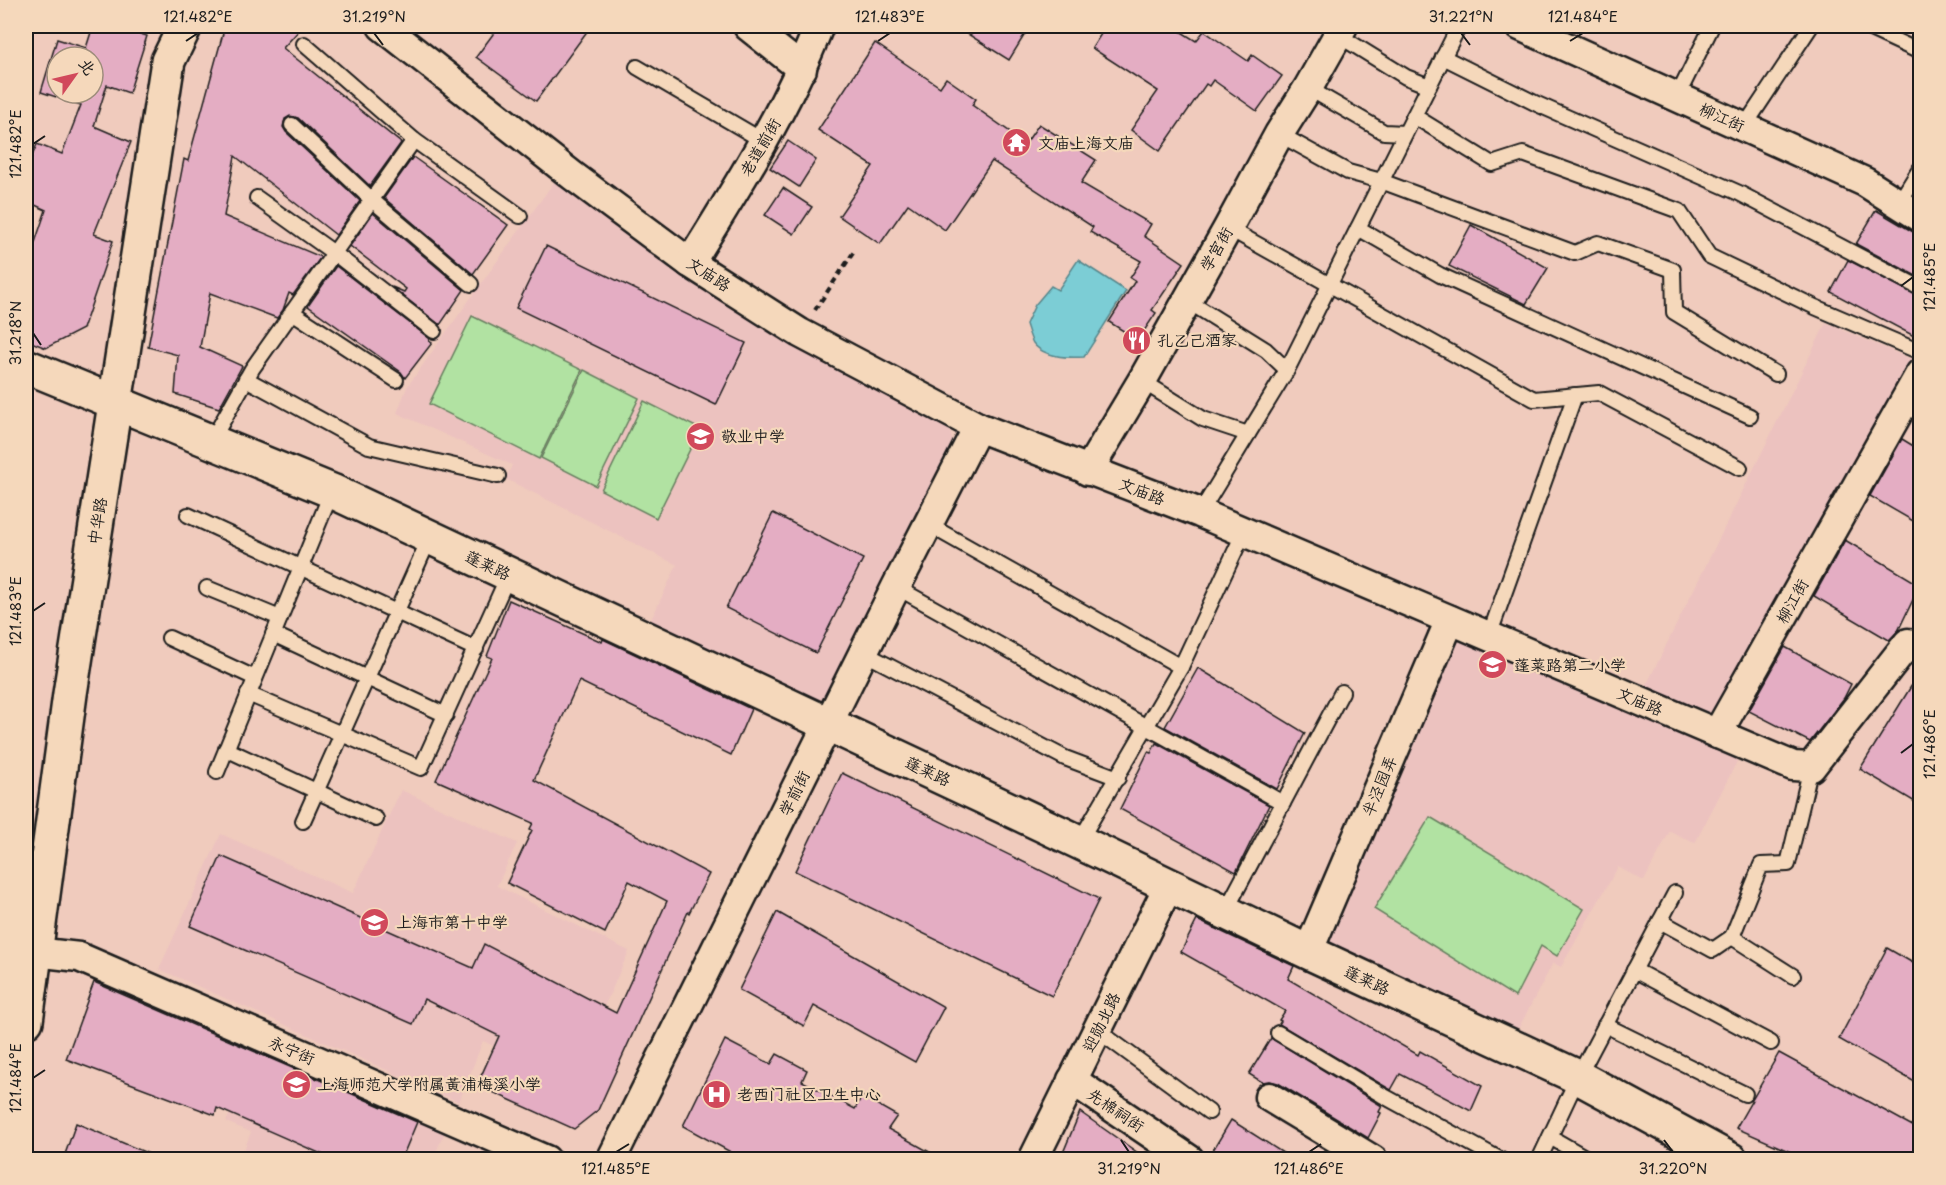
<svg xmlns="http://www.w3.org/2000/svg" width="1946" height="1185" viewBox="0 0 1946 1185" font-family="'Playpen Sans','LXGW WenKai TC',sans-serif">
  <rect width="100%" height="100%" fill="#f0cbbd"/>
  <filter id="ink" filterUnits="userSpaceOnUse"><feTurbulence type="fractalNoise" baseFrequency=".0167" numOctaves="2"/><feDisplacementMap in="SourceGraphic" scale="12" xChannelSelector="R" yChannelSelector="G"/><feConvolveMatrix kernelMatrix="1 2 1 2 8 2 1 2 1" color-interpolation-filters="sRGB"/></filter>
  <g filter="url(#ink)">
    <g fill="#ecc2bf">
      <polygon points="554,182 671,267 797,346 948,425 954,447 825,707 649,624 677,565 506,479 512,465 397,413 407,387"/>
      <polygon points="1826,323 1918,362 1717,734 1745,746 1695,843 1670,831 1644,881 1618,867 1561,967 1553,963 1515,1035 1327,943 1454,629 1639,700"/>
      <polygon points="401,790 517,843 497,886 629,951 570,1083 483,1041 459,1102 159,969 221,834 353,893"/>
      <polygon points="258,1046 448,1125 433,1159 240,1160 251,1132 226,1122"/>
    </g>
    <g fill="#b1e2a2" stroke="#667f5f" stroke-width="1.5">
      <polygon points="472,316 582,370 539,459 429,404"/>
      <polygon points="584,370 639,398 596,486 541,458"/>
      <polygon points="644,401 700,429 656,518 601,490"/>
      <polygon points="1430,817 1584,909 1557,956 1541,946 1515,997 1374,909"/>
    </g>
    <path fill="#7ccdd5" stroke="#56868b" stroke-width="1.5" d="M 1078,260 L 1126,291 L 1084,357 C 1069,358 1044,358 1033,343 C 1030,338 1028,330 1026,324 L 1035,305 L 1051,286 L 1058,290 Z"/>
    <g fill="#e4adc3" stroke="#1c1c1c" stroke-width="1.5" fill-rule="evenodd">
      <path d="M 93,26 L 115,26 L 147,36 L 129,93 L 107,85 L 94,126 L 131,142 L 94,234 L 113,241 L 83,329 L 46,348 L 26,340 L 26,269 L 46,210 L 26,201 L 26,171 L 37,144 L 62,154 L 81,105 L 41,92 L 57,39 L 86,48 ZM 57,57 L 93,57 L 93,93 L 57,93 Z"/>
      <polygon points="225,26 303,26 283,48 401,143 370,186 298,118 290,116 285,119 283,127 286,132 360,201 336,235 235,156 224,216 321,257 293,295 289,293 283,310 277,318 210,293 200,347 242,366 219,408 175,394 178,355 148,347 184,159 188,161"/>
      <polygon points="499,26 591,26 536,101 476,57"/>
      <polygon points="955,26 1030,26 1009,60"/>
      <polygon points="1106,26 1172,26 1196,41 1204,31 1248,61 1252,55 1282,76 1257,111 1213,80 1209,86 1206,84 1160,151 1131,130 1158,91 1092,48"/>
      <polygon points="875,43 940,87 946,78 976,99 972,105 1026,143 1039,124 1096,160 1081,183 1151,224 1144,236 1184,263 1152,310 1156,313 1138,340 1109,322 1135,281 1130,278 1141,261 1090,232 1093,227 992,161 945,230 908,204 880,244 839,216 873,166 818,130"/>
      <polygon points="788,141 816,160 799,187 770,168"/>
      <polygon points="413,157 508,225 473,274 384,198"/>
      <polygon points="783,188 812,207 794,234 765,215"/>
      <polygon points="1876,210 1920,236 1920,278 1856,244"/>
      <polygon points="373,213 464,290 440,325 392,287 404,292 406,289 350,246"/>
      <polygon points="1471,225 1548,268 1526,304 1449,266"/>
      <polygon points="546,246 746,343 716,405 516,308"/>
      <polygon points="1848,260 1920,297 1920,325 1914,336 1831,292"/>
      <polygon points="336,266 430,339 429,341 432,343 405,378 401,372 308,306"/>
      <polygon points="1902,439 1920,450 1920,525 1870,496"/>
      <polygon points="773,513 863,559 816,653 726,608"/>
      <polygon points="1845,540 1920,585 1898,631 1889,640 1814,596"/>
      <polygon points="509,600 602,642 603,639 751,709 731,755 579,681 534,780 709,874 689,913 688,912 598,1110 574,1129 477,1085 499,1036 424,999 413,1024 190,926 221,856 473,968 484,944 616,1013 667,901 629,881 605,933 507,883 532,830 530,829 533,823 436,780 492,658 487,656"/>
      <polygon points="1785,647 1851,684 1844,698 1810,742 1749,711"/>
      <polygon points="1198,668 1305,733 1277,789 1165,727"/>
      <polygon points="1920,672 1920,805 1860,769"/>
      <polygon points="1156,743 1269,805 1236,872 1120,809 1148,752 1151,753"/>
      <polygon points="842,773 1099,899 1052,996 795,871"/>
      <polygon points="777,912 944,1007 915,1062 814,1006 804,1026 739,990"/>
      <polygon points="1197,920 1294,966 1288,979 1418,1055 1420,1051 1482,1086 1471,1111 1400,1074 1391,1090 1279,1024 1281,1021 1279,1020 1285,1011 1181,952"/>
      <polygon points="1887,948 1920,967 1920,1085 1839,1039"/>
      <polygon points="94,982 417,1122 401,1160 335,1160 217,1108 215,1115 66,1059"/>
      <polygon points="1271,1038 1382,1106 1379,1112 1381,1113 1368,1138 1278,1083 1270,1081 1262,1082 1249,1074"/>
      <polygon points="725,1040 771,1064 777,1054 807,1070 802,1081 855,1109 862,1096 897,1116 888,1129 944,1160 745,1160 683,1126"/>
      <polygon points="1779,1053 1920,1130 1920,1160 1809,1160 1736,1128"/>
      <polygon points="1080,1112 1148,1160 1060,1160"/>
      <polygon points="1231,1120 1294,1160 1207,1160"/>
      <polygon points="76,1123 161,1159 161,1160 63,1160"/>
    </g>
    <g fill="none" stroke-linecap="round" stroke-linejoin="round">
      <defs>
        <g id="lane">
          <polyline points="1864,26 1920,52"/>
          <polyline points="1338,35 1406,77 1429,86"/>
          <polyline points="304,44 414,140 520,216"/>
          <polyline points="1443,57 1537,104 1739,193 1920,288"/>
          <polyline points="637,67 765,142"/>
          <polyline points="1308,88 1384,132 1405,133"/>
          <polyline points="1677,97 1712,26"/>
          <polyline points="1414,116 1492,164 1523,154 1679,211 1709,256 1815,307 1920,352"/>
          <polyline points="292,125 372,200 471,284"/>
          <polyline points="1744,127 1811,26"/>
          <polyline points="1279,134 1348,172 1381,181 1575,253 1598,243 1673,270 1674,312 1776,374"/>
          <polyline points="257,198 334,253 434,331"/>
          <polyline points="1899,203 1920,169"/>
          <polyline points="1228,228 1534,399 1599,393 1740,468"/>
          <polyline points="1358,228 1440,275 1750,416"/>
          <polyline points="1186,300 1266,350 1287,370"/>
          <polyline points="292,312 396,380"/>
          <polyline points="246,379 369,446 498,476"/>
          <polyline points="1142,381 1203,419 1248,434"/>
          <polyline points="1903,404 1920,413"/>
          <polyline points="211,442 252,369 414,140"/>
          <polyline points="1200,513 1287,370 1459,26"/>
          <polyline points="188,515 476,649"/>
          <polyline points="929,525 1181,667"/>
          <polyline points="896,587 1283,803"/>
          <polyline points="207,588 280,618"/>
          <polyline points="273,634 446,715"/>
          <polyline points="1489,636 1575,395"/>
          <polyline points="169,638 255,678"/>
          <polyline points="864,653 1065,758 1118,778"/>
          <polyline points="248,694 421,768 509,574"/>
          <polyline points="226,749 376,819"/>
          <polyline points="217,772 332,491"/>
          <polyline points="303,821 430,537"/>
          <polyline points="1079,842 1181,667 1244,532"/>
          <polyline points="1225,912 1342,692"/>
          <polyline points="1660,921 1713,950 1732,937 1793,976"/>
          <polyline points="1732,937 1761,865 1788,864 1811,767"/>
          <polyline points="1634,970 1771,1043"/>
          <polyline points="1605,1025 1745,1094"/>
          <polyline points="1097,1030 1209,1112"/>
          <polyline points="1278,1033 1382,1095 1501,1160"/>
          <polyline points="1550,1137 1590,1160"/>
          <polyline points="1539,1160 1578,1077 1675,893"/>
        </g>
        <g id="street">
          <polyline points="382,26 573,176 690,263 800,333 978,427 1200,513 1793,766 1811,767 1908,643 1920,651"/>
          <polyline points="748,26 802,69"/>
          <polyline points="1520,26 1865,182 1920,217"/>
          <path d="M 690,263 C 738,186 786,110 819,26"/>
          <polyline points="1088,471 1142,381 1228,228 1279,134 1308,88 1343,26"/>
          <polyline points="1717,734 1920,374"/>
          <polyline points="35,952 79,957 546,1160"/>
          <polyline points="1308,952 1450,620"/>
          <polyline points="1072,1080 1190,1160"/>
          <polyline points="1269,1097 1373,1160"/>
          <polyline points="611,1160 896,587 978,427"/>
          <polyline points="1033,1160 1169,885"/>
        </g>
        <g id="secondary">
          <polyline points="26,366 332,491 1079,842 1308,952 1578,1077 1731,1160"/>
          <polyline points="26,1021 70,694 168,61 185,26"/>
        </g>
      </defs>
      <use href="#lane" stroke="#1c1c1c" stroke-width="18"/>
      <use href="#street" stroke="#1c1c1c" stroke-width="33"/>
      <use href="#secondary" stroke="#1c1c1c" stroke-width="38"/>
      <polyline stroke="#1c1c1c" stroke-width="4" stroke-dasharray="6 4.5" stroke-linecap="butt" points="815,310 855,250"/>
      <use href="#lane" stroke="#f5d8bb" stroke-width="14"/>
      <use href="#street" stroke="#f5d8bb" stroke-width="28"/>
      <use href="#secondary" stroke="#f5d8bb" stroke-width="33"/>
    </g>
  </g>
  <path fill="none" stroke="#1c1c1c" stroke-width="2" d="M 374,33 L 383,45M 1461,33 L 1470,45M 186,41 L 198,33M 878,41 L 890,33M 1570,41 L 1583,33M 33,144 L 45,136M 1901,286 L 1913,277M 33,333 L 41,345M 33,611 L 45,603M 1901,753 L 1913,744M 33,1078 L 45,1070M 1121,1140 L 1129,1152M 1664,1140 L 1673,1152M 616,1152 L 629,1144M 1309,1152 L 1321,1144"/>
  <defs>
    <symbol id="temple-disc" viewBox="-11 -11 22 22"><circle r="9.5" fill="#d1495b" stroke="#f5d8bb"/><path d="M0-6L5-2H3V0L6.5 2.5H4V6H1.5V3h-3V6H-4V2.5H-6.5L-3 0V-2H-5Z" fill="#fff"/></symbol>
    <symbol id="restaurant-disc" viewBox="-11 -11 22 22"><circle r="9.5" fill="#d1495b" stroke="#f5d8bb"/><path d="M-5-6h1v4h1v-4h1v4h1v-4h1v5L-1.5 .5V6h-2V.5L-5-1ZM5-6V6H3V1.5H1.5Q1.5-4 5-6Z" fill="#fff"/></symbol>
    <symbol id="school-disc" viewBox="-11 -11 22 22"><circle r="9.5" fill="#d1495b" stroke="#f5d8bb"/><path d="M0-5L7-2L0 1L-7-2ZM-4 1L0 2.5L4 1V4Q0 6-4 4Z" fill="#fff"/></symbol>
    <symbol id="hospital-disc" viewBox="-11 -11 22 22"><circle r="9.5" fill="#d1495b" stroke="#f5d8bb"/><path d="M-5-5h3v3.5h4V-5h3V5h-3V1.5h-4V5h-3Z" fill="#fff"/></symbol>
  </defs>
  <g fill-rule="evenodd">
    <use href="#temple-disc" x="1000" y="126" width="33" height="33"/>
    <use href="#restaurant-disc" x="1120" y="324" width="33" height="33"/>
    <use href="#school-disc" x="684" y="420" width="33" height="33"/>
    <use href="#school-disc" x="1476" y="648" width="33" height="33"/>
    <use href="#school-disc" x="358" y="906" width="33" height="33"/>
    <use href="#school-disc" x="280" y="1068" width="33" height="33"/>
    <use href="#hospital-disc" x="700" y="1078" width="33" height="33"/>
  </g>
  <g text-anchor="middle" stroke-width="4.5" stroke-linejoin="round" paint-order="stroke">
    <g font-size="16" fill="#1c1c1c" stroke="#f5d8bb">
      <text transform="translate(1722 117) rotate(24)" y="6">柳江街</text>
      <text transform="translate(760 147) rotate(-60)" y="6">老道前街</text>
      <text transform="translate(1216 249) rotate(-60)" y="6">学宫街</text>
      <text transform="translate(709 274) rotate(33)" y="6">文庙路</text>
      <text transform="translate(1142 491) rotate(21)" y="6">文庙路</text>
      <text transform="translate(97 521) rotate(-81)" y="6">中华路</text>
      <text transform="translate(488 565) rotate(25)" y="6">蓬莱路</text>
      <text transform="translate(1792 601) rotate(-61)" y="6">柳江街</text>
      <text transform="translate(1640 701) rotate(23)" y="6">文庙路</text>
      <text transform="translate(928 771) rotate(25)" y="6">蓬莱路</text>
      <text transform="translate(1379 786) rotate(-67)" y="6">半泾园弄</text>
      <text transform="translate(794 793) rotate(-64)" y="6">学前街</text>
      <text transform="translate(1367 980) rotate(25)" y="6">蓬莱路</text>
      <text transform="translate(1101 1022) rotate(-64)" y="6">迎勋北路</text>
      <text transform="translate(292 1050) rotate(23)" y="6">永宁街</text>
      <text transform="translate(1116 1110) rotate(34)" y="6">先棉祠街</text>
    </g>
    <g font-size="16" fill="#1c1c1c" stroke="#f5d8bb" text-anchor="start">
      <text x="1038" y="149">文庙上海文庙</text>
      <text x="1157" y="346">孔乙己酒家</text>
      <text x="721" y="442">敬业中学</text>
      <text x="1514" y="671">蓬莱路第二小学</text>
      <text x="396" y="928">上海市第十中学</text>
      <text x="317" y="1090">上海师范大学附属黄浦梅溪小学</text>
      <text x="737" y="1100">老西门社区卫生中心</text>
    </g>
  </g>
  <rect width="1946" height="1185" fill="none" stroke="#f5d8bb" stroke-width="66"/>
  <g transform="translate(75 75) rotate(56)"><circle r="28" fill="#f5d8bb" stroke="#9e8d7b" stroke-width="1.5"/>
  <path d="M0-4.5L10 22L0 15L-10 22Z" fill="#d1495b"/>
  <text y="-9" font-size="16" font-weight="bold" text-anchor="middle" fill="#1c1c1c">北</text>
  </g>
  <rect x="33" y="33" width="1880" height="1119" fill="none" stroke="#1c1c1c" stroke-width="2"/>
  <g font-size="15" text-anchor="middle" fill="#1c1c1c">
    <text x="198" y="22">121.482°E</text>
    <text x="374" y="22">31.219°N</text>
    <text x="890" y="22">121.483°E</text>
    <text x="1461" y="22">31.221°N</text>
    <text x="1583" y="22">121.484°E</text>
    <text transform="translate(16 144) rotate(-90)" y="5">121.482°E</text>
    <text transform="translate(1930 277) rotate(-90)" y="5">121.485°E</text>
    <text transform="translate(16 333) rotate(-90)" y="5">31.218°N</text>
    <text transform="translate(16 611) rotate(-90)" y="5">121.483°E</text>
    <text transform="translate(1930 744) rotate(-90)" y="5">121.486°E</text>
    <text transform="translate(16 1078) rotate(-90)" y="5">121.484°E</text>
    <text x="616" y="1174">121.485°E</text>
    <text x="1129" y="1174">31.219°N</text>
    <text x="1309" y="1174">121.486°E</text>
    <text x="1673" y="1174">31.220°N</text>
  </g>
</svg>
